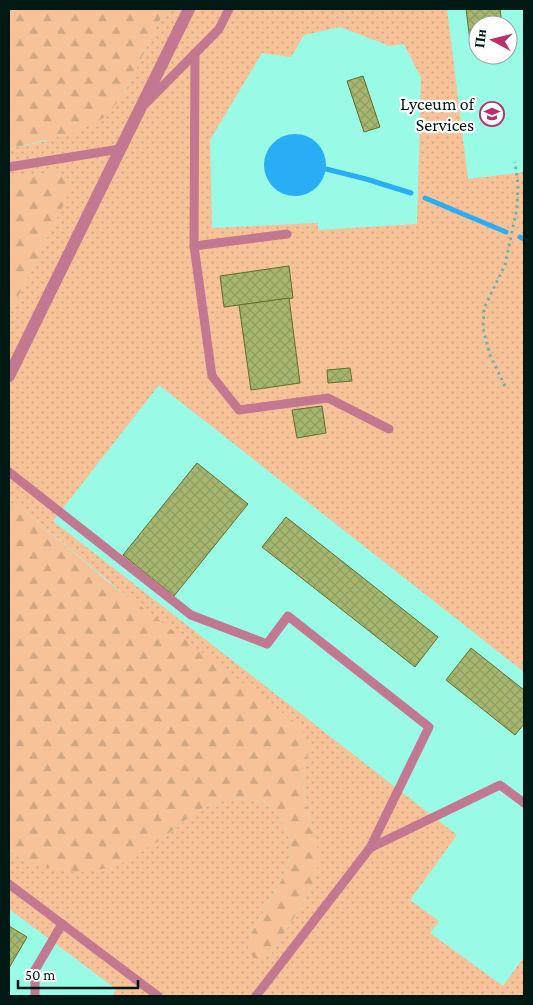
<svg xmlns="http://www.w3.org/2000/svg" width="533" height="1005" viewBox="0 0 533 1005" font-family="'Crimson Pro',serif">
  <defs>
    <pattern id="grass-dots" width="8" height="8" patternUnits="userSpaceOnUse" patternTransform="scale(1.25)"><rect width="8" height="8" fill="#f7c298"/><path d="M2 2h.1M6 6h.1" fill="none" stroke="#d2a682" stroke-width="1.8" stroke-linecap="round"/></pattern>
    <pattern id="forest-firs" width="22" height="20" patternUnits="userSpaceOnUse" patternTransform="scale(1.25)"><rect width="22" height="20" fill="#f7c298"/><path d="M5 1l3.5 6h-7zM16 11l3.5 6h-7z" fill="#d2a682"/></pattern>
    <pattern id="building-cross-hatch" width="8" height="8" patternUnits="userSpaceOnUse" patternTransform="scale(1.25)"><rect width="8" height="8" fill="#a6b66f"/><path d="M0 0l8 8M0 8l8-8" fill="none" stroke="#8d9c5f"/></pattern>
  </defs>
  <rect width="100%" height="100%" fill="#99fae6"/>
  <path fill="url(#grass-dots)" fill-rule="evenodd" d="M 165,9 L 447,9 L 468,179 L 524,172 L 524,672 L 159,385 L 53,521 L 457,835 L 410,900 L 439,921 L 430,933 L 503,986 L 524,957 L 524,996 L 112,996 L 116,989 L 9,909 L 9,851 L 30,863 L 159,841 L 193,814 L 209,805 L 227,800 L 248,799 L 264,803 L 278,815 L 288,833 L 290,851 L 287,870 L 249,938 L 270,956 L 311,890 L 317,873 L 315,834 L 307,812 L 303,780 L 309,749 L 24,510 L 9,502 L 9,315 L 69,193 L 69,180 L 57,171 L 9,178 L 9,149 L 46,141 L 124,94 ZM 340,27 L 390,46 L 404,44 L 421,78 L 417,224 L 318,230 L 318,223 L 212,228 L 210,140 L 262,53 L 291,57 L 304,35 Z"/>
  <g fill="url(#forest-firs)">
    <polygon points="9,9 165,9 124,94 105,117 78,132 9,149"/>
    <polygon points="57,171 69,180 69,194 9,315 9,178"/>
    <polygon points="9,502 24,510 107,581 300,726 306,738 309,749 303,780 307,812 315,834 319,857 317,873 311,890 270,956 262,959 253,958 248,949 249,938 287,870 290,851 288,833 278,815 264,803 248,799 227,800 209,805 193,814 159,841 115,867 75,873 30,863 9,851"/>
  </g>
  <circle fill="#29aef6" cx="295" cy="165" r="31"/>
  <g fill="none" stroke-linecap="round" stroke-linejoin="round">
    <g stroke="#29aef6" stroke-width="5">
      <polyline points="326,169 366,179 411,193"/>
      <polyline points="425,198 506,232"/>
      <polyline points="520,237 524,239"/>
    </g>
  </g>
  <g fill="url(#building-cross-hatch)" stroke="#626f28">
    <polygon points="466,9 500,9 502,25 478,25 478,40 470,41"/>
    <polygon points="363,76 380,127 364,132 347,81"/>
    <polygon points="289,266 293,298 224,307 220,276"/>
    <polygon points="289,298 300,383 251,390 239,305"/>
    <polygon points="350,368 352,381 328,383 327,370"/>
    <polygon points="322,406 326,433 297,438 292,410"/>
    <polygon points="197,463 248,504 174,596 123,555"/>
    <polygon points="286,517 438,637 415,667 262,547"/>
    <polygon points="471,648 524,690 524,724 515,735 446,680"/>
    <polygon points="9,926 27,937 9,968"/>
  </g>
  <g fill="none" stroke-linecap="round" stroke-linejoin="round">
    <polyline stroke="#6ab5a6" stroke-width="3" stroke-dasharray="2.5 4" stroke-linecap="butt" points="505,386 490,355 483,328 484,308 505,265 517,208 518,185 515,162"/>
    <g stroke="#c17890" stroke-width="9">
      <polyline points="195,53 194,246 212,376 239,410 328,398 389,429"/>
      <polyline points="146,103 219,29 229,9"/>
      <polyline points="9,167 120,149"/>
      <polyline points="194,246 287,234"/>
      <polyline points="9,472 191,615 267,644 288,616 429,727 370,848 256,996"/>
      <polyline points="370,848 500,785 524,803"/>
      <polyline points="9,884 158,996"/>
      <polyline points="35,996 35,970 62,924"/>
    </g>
    <polyline stroke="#c17890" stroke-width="12" points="9,376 189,9"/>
  </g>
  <defs>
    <symbol id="university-ring" viewBox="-11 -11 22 22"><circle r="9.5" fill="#fff" stroke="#ba306b" stroke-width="1.5"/><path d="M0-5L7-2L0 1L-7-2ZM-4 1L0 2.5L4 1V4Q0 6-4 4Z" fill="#ba306b"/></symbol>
  </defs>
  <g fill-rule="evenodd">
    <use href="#university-ring" x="478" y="100" width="28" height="28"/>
  </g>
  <g text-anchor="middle" stroke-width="4.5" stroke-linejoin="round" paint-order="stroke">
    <g font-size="18" fill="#001914" stroke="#fff" text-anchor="end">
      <text x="474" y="110">Lyceum of<tspan x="474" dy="21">Services</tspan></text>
    </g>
  </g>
  <rect width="533" height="1005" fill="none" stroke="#001914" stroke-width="20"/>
  <g transform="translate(493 40) rotate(277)"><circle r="24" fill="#ffffff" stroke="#99a3a1"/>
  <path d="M0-4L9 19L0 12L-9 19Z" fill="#ba306b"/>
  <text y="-8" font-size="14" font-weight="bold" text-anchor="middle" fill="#001914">Пн</text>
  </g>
  <path d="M18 980v8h120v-8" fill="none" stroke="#001914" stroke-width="2.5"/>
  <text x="25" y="980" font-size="15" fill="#001914" stroke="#ffffff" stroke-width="4" paint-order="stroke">50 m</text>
</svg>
